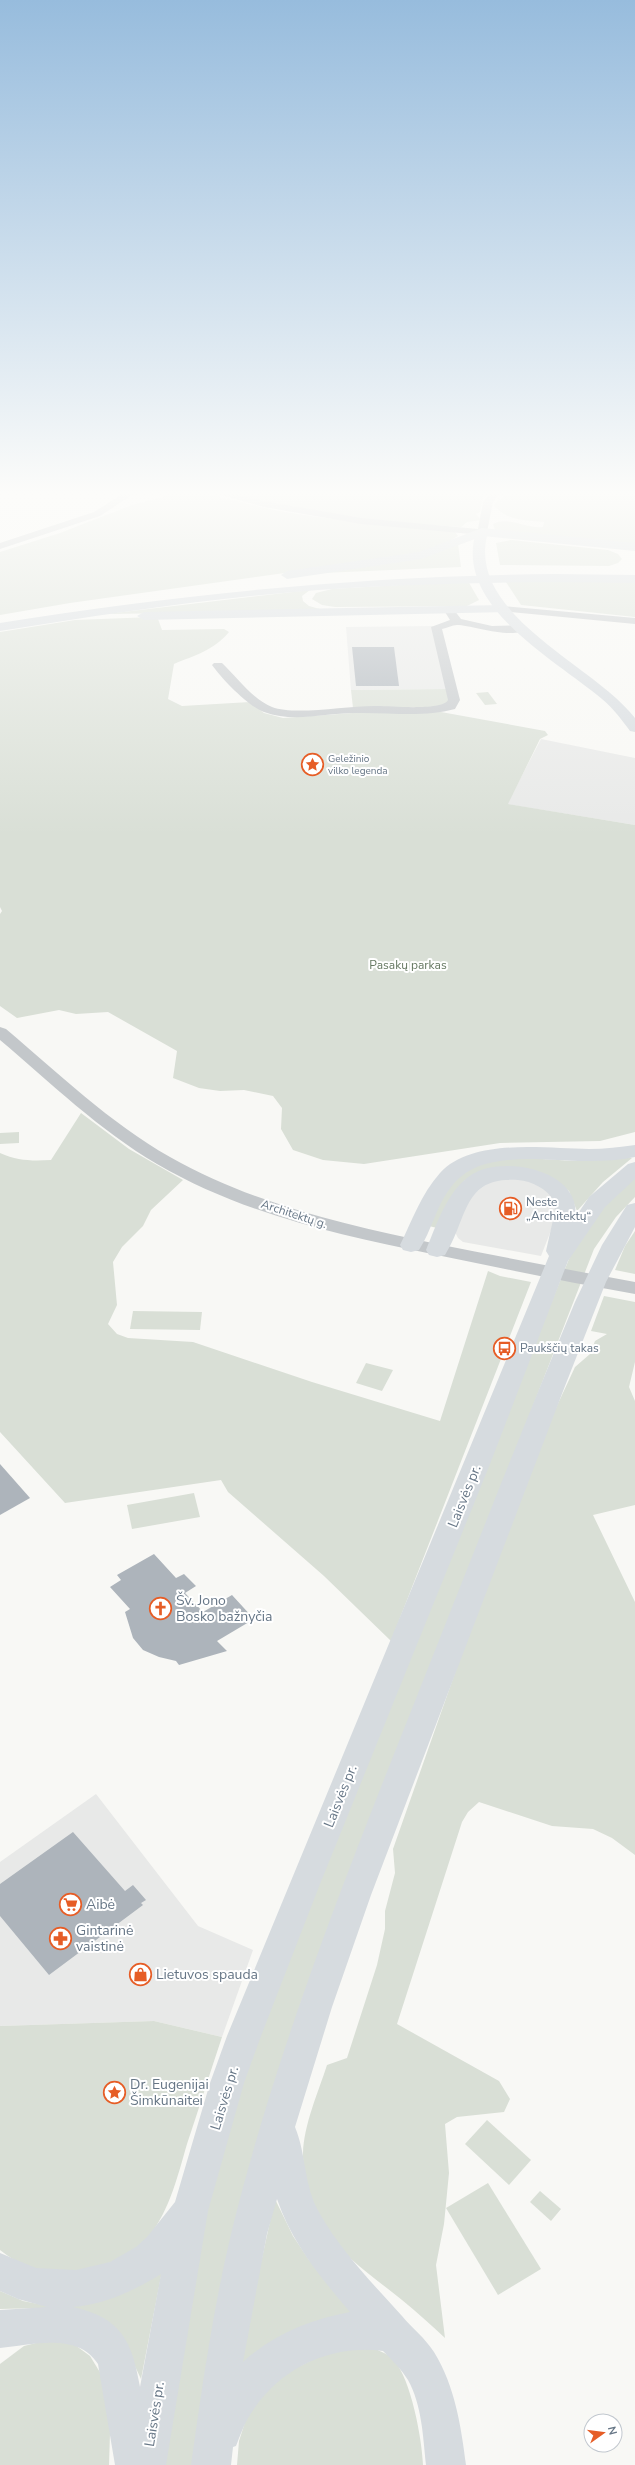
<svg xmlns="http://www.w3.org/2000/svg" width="635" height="2465" viewBox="0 0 635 2465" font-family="'Nunito Sans',sans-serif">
  <rect width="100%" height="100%" fill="#f8f8f5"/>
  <g fill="#e8e9e8">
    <polygon points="433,626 448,689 351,690 346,627"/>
    <polygon points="541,739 635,758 635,825 507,804"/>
    <polygon points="495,1178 531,1180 555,1195 557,1215 541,1256 463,1242 458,1238 455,1232 468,1198"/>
    <polygon points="96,1794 198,1926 253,1950 222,2037 154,2021 0,2026 0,1862"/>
  </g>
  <g fill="#d9dfd6">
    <polygon points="229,491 489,491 483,498 480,512 476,514 481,520 467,522 461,527 373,521 252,499"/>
    <path d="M 511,491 L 635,491 L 635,546 L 495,530 L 493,524 C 508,516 527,529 543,527 L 544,522 C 526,520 506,521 494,505 C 499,498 505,497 511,491 Z"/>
    <path d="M 181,492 C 215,493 251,506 285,512 C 342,521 398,527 455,532 L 458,536 L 443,545 L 407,556 L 70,603 L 0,615 L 0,552 L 60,533 L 132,505 Z"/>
    <polygon points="511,540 608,550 618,554 622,559 618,563 609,566 500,565 496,543"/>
    <polygon points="458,544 461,567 322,573 432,554"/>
    <polygon points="468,581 479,600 467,606 335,607 322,605 312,599 316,593 332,589"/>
    <polygon points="506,582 635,582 635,617 521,605"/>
    <polygon points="310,590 302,596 303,601 309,606 327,611 106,614"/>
    <path d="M 153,617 L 158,619 L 162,630 L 224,629 L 229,632 C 213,651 195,655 174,664 L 168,699 L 182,706 L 250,702 L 264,713 L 283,718 L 367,712 L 441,712 L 545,731 L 548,735 L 540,739 L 508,804 L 635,825 L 635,1132 L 600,1141 L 500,1143 L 364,1164 L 323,1160 L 293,1150 L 281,1129 L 282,1108 L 273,1096 L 244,1090 L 220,1091 L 199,1088 L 173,1078 L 177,1051 L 108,1012 L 76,1014 L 59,1010 L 17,1018 L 0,1006 L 0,914 L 2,911 L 0,907 L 0,632 L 75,620 Z"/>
    <polygon points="448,689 450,699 444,707 353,708 351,690"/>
    <polygon points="488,692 497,704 485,705 476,693"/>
    <path d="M 81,1113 L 129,1149 L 183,1180 L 151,1210 L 143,1226 L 122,1247 L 113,1262 L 117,1305 L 108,1324 L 117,1334 L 128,1338 L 193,1342 L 312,1382 L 440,1421 L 488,1271 L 500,1276 L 531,1282 L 391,1641 L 324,1576 L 228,1492 L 221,1480 L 65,1503 L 0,1432 L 0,1153 C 18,1161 32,1161 51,1160 Z"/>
    <polygon points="19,1132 19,1143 0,1144 0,1133"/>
    <path d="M 632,1158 L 603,1182 L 577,1211 L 569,1191 L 548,1176 L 465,1180 L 453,1195 L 437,1228 L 429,1226 C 435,1214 440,1199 448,1188 C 476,1149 536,1159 577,1161 C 593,1161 620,1156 632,1158 Z"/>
    <polygon points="635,1173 635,1197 616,1217 594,1249 301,2002 198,2465 163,2465 201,2232 237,2097 270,1995 569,1259 590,1219"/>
    <polygon points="635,1231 635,1274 615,1270 625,1246"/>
    <path d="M 604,1296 L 635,1302 L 635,1362 L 629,1387 L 635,1401 L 635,1505 L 593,1515 L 635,1602 L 635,1855 L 612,1838 L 593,1829 L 552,1826 L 479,1802 L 468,1812 L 462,1822 L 397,2024 L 499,2081 L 510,2099 L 504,2112 L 457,2117 L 445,2124 L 449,2173 L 444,2224 L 436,2265 L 445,2338 C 431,2325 417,2312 402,2300 C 385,2286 366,2273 350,2258 C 323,2232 302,2191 303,2153 C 304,2124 318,2093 327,2065 L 347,2058 L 377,1965 L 385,1929 L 385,1911 L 395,1873 L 393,1849 L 474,1619 L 548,1425 L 575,1367 L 590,1354 L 595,1341 L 607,1334 L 591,1331 Z"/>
    <polygon points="133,1311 202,1312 200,1330 130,1329"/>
    <polygon points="366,1363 393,1370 382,1391 356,1383"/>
    <polygon points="194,1493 200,1517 132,1529 127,1505"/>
    <path d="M 154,2021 L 222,2037 C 210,2073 199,2108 187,2144 C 178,2175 170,2209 150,2235 C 134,2256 106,2266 81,2270 C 47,2276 27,2271 0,2250 L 0,2026 Z"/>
    <polygon points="487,2120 531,2160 509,2185 465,2144"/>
    <polygon points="488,2183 541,2269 498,2295 446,2208"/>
    <polygon points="540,2191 561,2209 551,2221 530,2202"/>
    <polygon points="275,2199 293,2236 309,2260 359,2313 238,2367"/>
    <polygon points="164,2261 141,2379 133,2362 40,2308 0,2309 0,2291 23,2301 48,2306"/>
    <polygon points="52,2339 71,2342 90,2356 101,2374 111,2402 109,2465 0,2465 0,2364 24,2346"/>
    <path d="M 367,2345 C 374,2349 388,2353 394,2360 C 411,2380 422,2438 423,2465 L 237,2465 L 239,2441 L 249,2410 L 271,2380 L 337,2348 Z"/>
  </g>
  <g fill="#adb4bb">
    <polygon points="352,647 394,647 399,686 356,686"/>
    <polygon points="0,1464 30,1498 0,1515"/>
    <polygon points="154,1554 176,1578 184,1574 196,1586 185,1593 203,1612 232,1595 254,1619 217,1641 227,1651 179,1665 176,1661 159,1657 143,1650 133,1638 125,1612 130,1609 110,1587 121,1580 117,1575"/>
    <polygon points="73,1832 125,1891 133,1885 146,1900 141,1903 143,1905 49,1975 0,1916 0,1884"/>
    <circle cx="140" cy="1974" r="8"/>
  </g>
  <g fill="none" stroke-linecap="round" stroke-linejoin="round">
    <g fill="#c3c7ca" fill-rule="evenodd">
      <polygon points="127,491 138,491 100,516 0,549 0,543 94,512"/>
      <polygon points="206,491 221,491 264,501 361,518 478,529 483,502 492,491 501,491 493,502 487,532 482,535 361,524 264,507"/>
      <polygon points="503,606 635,618 635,624 499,611 498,609"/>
      <path d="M 450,609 L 454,610 L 461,619 L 492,626 L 521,625 L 526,628 C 517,641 471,625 457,625 C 452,625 447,628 442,629 L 460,700 L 455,709 C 422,718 388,712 355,713 C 324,713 294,723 264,712 C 248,706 222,679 212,665 L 214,663 L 222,663 C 237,677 252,699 272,707 C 296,716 349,705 378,706 C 390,706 443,711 448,700 L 431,627 L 450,620 L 445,612 Z"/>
      <path d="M 0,1027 L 6,1029 C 58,1073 110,1123 170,1157 C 253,1204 345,1225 437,1244 C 503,1257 569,1270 635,1282 L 635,1294 C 567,1282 500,1268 432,1254 C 337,1235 241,1213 157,1164 C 99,1130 51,1083 0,1040 Z"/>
    </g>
    <g fill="#d6dbdf" fill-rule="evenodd">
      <path d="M 482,528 L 488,532 C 464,615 594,664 635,718 L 635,732 L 630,731 C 622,720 613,708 602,699 C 556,660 453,606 476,532 Z"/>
      <path d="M 635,1145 L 635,1157 C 620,1160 605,1161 589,1161 C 546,1162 481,1147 451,1187 C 436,1206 432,1230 419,1250 L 411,1252 L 403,1250 L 400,1245 C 412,1221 421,1194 440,1173 C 473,1137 546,1149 589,1149 C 605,1149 620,1147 635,1145 Z"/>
      <path d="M 635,1162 L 635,1179 L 605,1207 L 568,1261 L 490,1464 L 320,1884 L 261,2036 L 244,2083 L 208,2211 L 166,2465 L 115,2465 L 98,2364 C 77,2332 33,2345 0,2348 L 0,2310 L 47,2307 L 18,2299 L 0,2291 L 0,2253 L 36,2268 L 76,2270 L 110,2262 L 136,2247 L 147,2237 L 175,2202 L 210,2083 L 227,2036 L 549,1256 L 546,1251 L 555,1211 L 554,1201 C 547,1189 532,1181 518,1180 C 462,1176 468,1219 445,1255 L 437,1257 L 429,1255 L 426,1250 C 437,1224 447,1191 471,1175 C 502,1154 583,1170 575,1218 L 589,1197 L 628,1164 ZM 161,2274 L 140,2387 C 132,2342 122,2318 73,2307 C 104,2305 135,2290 161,2274 Z"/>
      <path d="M 635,1203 L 635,1227 L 606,1282 L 565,1386 L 371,1895 L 332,2007 L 295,2127 C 307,2156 303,2185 320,2214 C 341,2251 373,2284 402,2316 C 412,2328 425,2338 434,2352 C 455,2386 461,2426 466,2465 L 426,2465 C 423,2437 422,2405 408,2380 C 401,2369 392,2360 383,2351 C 330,2344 278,2369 250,2415 C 244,2424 240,2436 236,2446 L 233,2447 L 231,2465 L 191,2465 C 202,2387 213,2310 231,2234 C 277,2046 350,1865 421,1686 C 472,1557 522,1429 575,1302 L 602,1245 L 627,1205 ZM 277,2199 C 292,2243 320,2277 350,2312 C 311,2319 272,2335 243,2362 L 267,2234 Z"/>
    </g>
    <g fill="#d6dbdf" fill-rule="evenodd">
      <polygon points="482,528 635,543 635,551 483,536 421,559 287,579 281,575 287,571 419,552"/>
      <path d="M 555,574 L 635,575 L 635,583 C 529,581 424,583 318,590 C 211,598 105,614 0,631 L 0,623 C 184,593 368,576 555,574 Z"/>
      <polygon points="503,605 510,609 508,612 144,620 137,616 144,612"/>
    </g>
  </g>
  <linearGradient id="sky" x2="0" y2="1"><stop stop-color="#97bcdd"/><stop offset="0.59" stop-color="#fcfcfa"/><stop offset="1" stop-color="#fcfcfa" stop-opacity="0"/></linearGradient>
  <rect width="635" height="836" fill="url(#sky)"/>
  <defs>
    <symbol id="sight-ring" viewBox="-11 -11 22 22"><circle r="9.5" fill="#fff" stroke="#e65d26" stroke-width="1.5"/><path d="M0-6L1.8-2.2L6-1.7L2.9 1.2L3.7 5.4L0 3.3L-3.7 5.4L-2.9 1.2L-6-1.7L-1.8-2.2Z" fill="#e65d26"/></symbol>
    <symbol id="fuel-ring" viewBox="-11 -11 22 22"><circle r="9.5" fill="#fff" stroke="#e65d26" stroke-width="1.5"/><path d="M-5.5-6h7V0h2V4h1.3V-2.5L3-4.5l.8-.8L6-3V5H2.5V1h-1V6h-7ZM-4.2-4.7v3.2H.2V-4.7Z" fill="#e65d26"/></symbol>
    <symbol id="bus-ring" viewBox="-11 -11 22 22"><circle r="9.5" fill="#fff" stroke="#e65d26" stroke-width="1.5"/><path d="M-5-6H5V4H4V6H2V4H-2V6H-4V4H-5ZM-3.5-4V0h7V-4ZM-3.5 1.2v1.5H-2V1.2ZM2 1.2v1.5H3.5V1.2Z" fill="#e65d26"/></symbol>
    <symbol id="church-ring" viewBox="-11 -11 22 22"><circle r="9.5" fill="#fff" stroke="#e65d26" stroke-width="1.5"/><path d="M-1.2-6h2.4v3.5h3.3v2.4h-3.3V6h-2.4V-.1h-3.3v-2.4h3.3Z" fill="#e65d26"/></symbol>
    <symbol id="supermarket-ring" viewBox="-11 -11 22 22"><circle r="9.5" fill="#fff" stroke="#e65d26" stroke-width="1.5"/><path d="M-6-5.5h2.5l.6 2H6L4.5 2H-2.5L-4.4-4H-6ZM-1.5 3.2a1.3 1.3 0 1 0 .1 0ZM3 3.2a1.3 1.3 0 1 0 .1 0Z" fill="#e65d26"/></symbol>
    <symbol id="pharmacy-ring" viewBox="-11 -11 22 22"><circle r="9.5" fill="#fff" stroke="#e65d26" stroke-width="1.5"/><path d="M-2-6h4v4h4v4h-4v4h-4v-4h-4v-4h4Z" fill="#e65d26"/></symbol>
    <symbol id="shop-ring" viewBox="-11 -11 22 22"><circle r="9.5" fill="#fff" stroke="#e65d26" stroke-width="1.5"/><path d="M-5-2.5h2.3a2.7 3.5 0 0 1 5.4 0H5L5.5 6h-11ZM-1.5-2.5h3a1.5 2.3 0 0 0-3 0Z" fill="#e65d26"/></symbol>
  </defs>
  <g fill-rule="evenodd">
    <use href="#sight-ring" x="300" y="752" width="25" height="25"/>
    <use href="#fuel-ring" x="498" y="1196" width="25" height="25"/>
    <use href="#bus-ring" x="492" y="1336" width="25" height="25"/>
    <use href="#church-ring" x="148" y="1596" width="25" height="25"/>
    <use href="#supermarket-ring" x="58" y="1892" width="25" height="25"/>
    <use href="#pharmacy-ring" x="48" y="1926" width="25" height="25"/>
    <use href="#shop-ring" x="128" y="1962" width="25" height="25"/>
    <use href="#sight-ring" x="102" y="2080" width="25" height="25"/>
  </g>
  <g text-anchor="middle" stroke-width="4" stroke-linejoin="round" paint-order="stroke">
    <g font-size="10" fill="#667686" stroke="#fff" text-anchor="start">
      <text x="328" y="762">Geležinio<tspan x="328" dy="12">vilko legenda</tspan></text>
    </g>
    <g font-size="12" fill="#657861" stroke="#fff">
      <text x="408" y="969">Pasakų parkas</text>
    </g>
    <g font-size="12" fill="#667686" stroke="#fff" text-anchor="start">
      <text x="526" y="1206">Neste<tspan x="526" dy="14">„Architektų“</tspan></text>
      <text x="520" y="1352">Paukščių takas</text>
    </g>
    <g font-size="12" fill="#667686" stroke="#fff">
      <text transform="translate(294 1214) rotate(18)" y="4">Architektų g.</text>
    </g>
    <g font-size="14" fill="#667686" stroke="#fff">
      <text transform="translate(464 1496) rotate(-68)" y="5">Laisvės pr.</text>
      <text transform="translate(340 1796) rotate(-68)" y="5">Laisvės pr.</text>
      <text transform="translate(224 2098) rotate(-73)" y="5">Laisvės pr.</text>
      <text transform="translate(154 2414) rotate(-81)" y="5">Laisvės pr.</text>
    </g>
    <g font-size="14" fill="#667686" stroke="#fff" text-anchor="start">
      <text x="176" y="1605">Šv. Jono<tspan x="176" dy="16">Bosko bažnyčia</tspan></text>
      <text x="86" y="1909">Aibė</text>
      <text x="76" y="1935">Gintarinė<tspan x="76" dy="16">vaistinė</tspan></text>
      <text x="156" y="1979">Lietuvos spauda</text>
      <text x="130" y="2089">Dr. Eugenijai<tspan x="130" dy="16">Šimkūnaitei</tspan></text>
    </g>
  </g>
  <g transform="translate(603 2433) rotate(76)"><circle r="19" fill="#ffffff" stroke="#c2c8cf"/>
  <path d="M0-3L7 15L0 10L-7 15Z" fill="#e65d26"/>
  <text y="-6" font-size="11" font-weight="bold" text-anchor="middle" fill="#667686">N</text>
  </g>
</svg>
